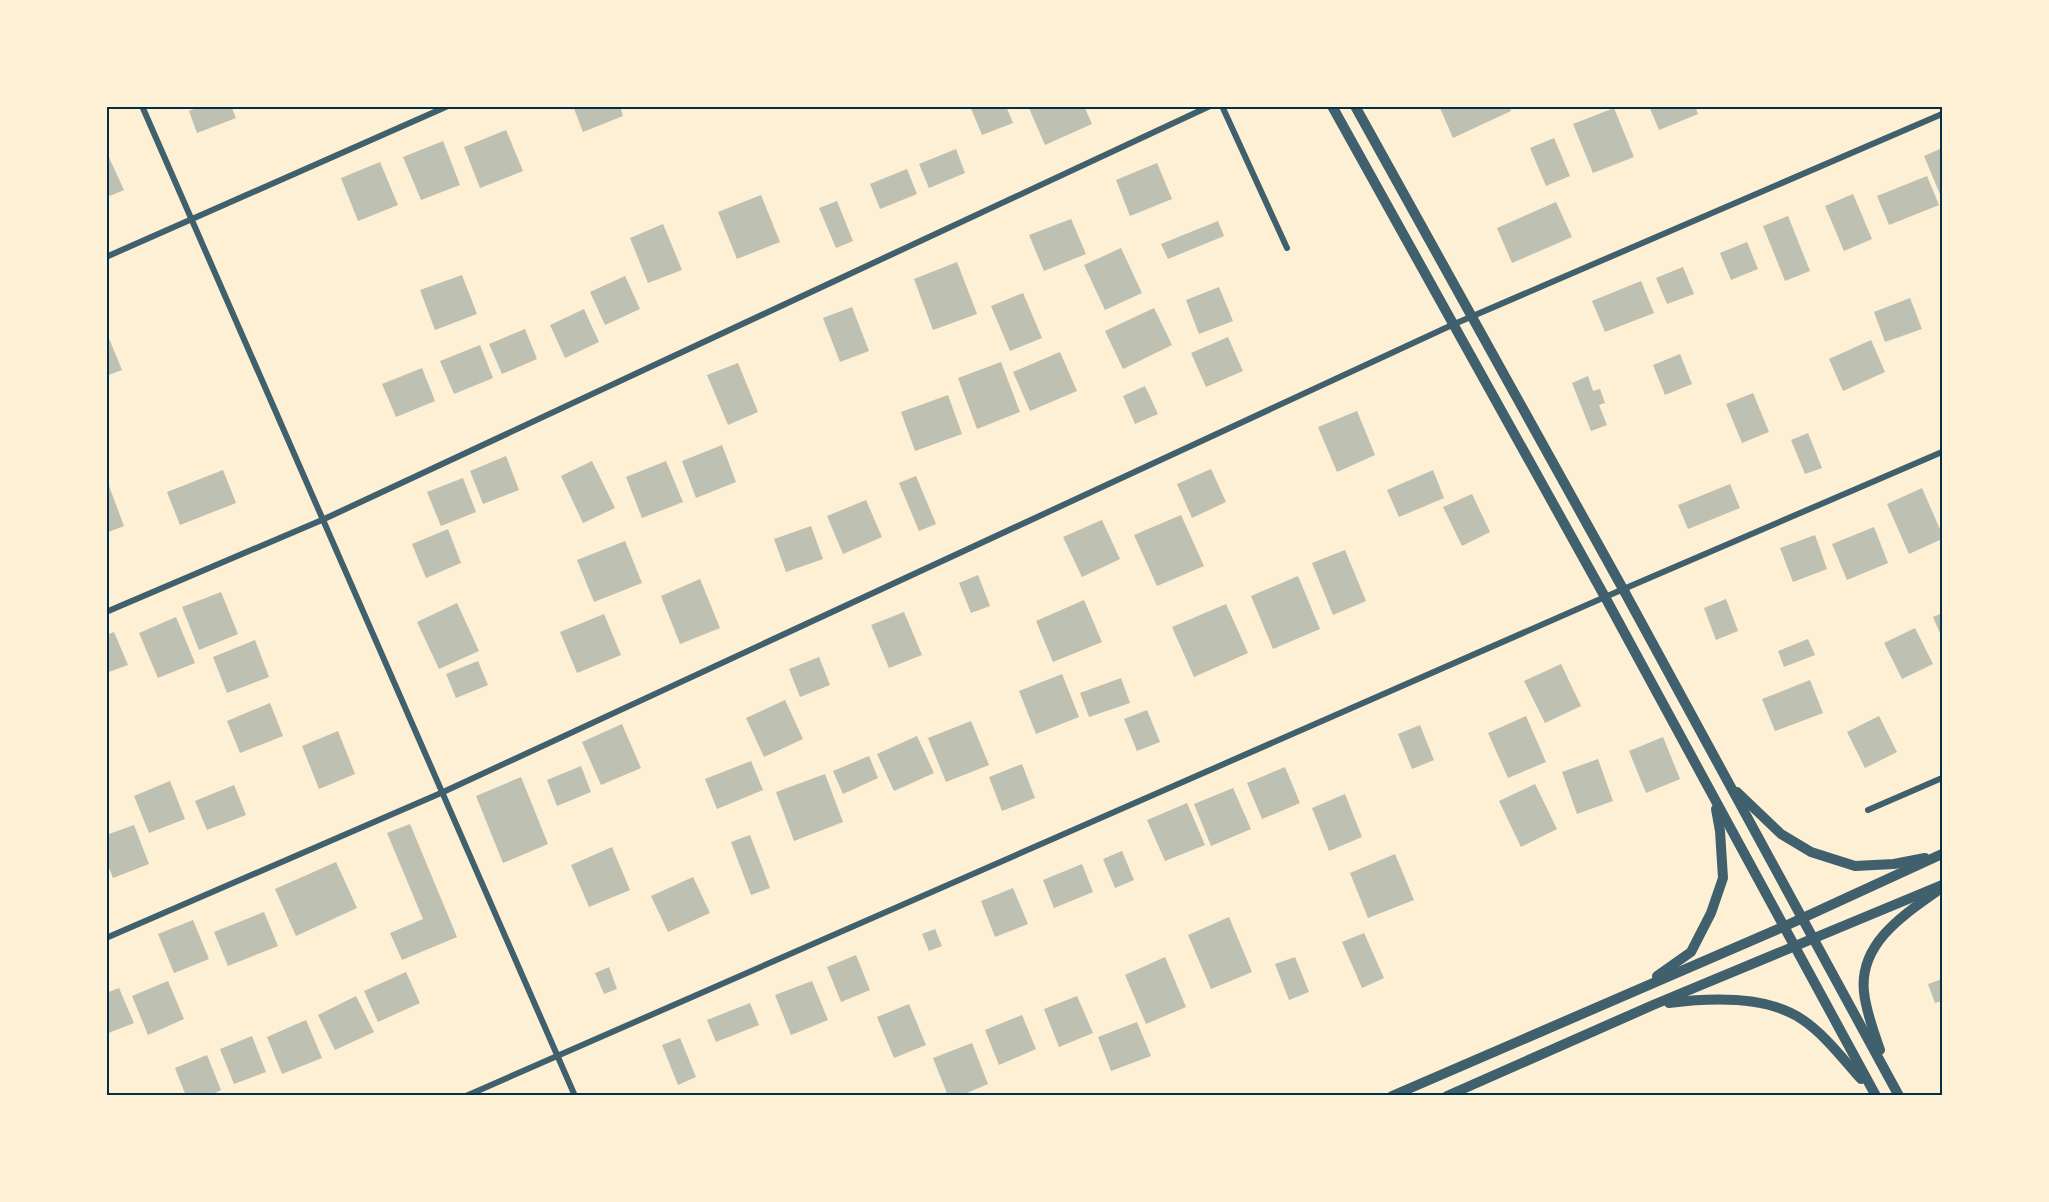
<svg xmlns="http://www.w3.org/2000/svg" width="2049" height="1202" viewBox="0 0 2049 1202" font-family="'Work Sans',sans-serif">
  <rect width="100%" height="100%" fill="#fdf0d5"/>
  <g fill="#bec0b2">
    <polygon points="201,106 231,106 236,118 197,133 189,111"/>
    <polygon points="573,106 620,106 623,116 583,132"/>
    <polygon points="970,106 1006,106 1013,123 982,135"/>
    <polygon points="1028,106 1084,106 1092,124 1045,145"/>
    <polygon points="1442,106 1509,106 1511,111 1453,138 1440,108"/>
    <polygon points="1649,106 1695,106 1698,114 1659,130"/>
    <polygon points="1614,108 1634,157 1593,173 1573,124"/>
    <polygon points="506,130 523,171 480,188 464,147"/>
    <polygon points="1554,138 1570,176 1546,186 1530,148"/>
    <polygon points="443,141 460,185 421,200 403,157"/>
    <polygon points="1942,148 1942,199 1924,156"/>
    <polygon points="956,149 965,173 929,188 919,164"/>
    <polygon points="106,151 124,190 110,196 106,190"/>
    <polygon points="380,162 398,205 358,221 341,178"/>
    <polygon points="1157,163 1172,199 1130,216 1116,180"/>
    <polygon points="907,169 917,194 880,209 870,184"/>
    <polygon points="1927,176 1939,205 1889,225 1877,196"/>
    <polygon points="1853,194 1872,239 1844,251 1825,206"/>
    <polygon points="761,195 780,242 737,259 718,212"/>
    <polygon points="837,201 853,241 836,248 819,208"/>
    <polygon points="1556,202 1572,237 1512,263 1497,228"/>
    <polygon points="1788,216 1810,271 1785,281 1763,226"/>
    <polygon points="1071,219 1086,254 1044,271 1029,235"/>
    <polygon points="1218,221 1224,236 1168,259 1161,244"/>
    <polygon points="663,224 682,270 648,283 630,238"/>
    <polygon points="1747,242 1758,269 1731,280 1720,253"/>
    <polygon points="1121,248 1142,293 1105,310 1084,265"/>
    <polygon points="957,262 977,314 933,330 914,279"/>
    <polygon points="1683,267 1694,294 1667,304 1656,278"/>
    <polygon points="462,275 477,314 435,330 420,290"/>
    <polygon points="625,276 640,309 605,325 590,292"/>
    <polygon points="1641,281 1654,313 1605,332 1592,301"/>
    <polygon points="1219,287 1233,321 1199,334 1186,300"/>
    <polygon points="1023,293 1042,338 1010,351 991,306"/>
    <polygon points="1910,298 1922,329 1885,342 1874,312"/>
    <polygon points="852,307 869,351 840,362 823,318"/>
    <polygon points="1154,308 1172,345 1123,369 1105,331"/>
    <polygon points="584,309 599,342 565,358 550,325"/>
    <polygon points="525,329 537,359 502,374 489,344"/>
    <polygon points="106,336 108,336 122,370 106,376"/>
    <polygon points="1228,337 1243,371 1206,387 1191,353"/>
    <polygon points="1871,340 1885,372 1843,391 1829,359"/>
    <polygon points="480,345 493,378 454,394 440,361"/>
    <polygon points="1060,352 1077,391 1030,411 1013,372"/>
    <polygon points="1680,354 1692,384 1665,395 1653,365"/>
    <polygon points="1001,362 1020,412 977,429 958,378"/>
    <polygon points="738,363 758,412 728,425 707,375"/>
    <polygon points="422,368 435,401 396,417 382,384"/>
    <polygon points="1588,376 1593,391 1600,389 1605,403 1599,405 1607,425 1591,431 1572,383"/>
    <polygon points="1145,386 1158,414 1135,424 1123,396"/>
    <polygon points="1753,393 1769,432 1742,443 1726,404"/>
    <polygon points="948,395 962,434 915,451 901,412"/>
    <polygon points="1357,411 1375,455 1337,472 1318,427"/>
    <polygon points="1808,433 1822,468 1805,474 1791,440"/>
    <polygon points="722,445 736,482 696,498 682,461"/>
    <polygon points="506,456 519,490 483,504 470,471"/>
    <polygon points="592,461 615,508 583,523 561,476"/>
    <polygon points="666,461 683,502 642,518 626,477"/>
    <polygon points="1211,469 1226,502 1192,518 1177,484"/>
    <polygon points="223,470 236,503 180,525 167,492"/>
    <polygon points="1433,470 1444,498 1399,517 1387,490"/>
    <polygon points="916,476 936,524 919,531 899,483"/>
    <polygon points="463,478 476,512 441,526 427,492"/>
    <polygon points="1730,484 1740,508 1688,529 1678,505"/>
    <polygon points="109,486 124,526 106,533 106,487"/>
    <polygon points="1922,488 1942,534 1942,539 1909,554 1887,504"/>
    <polygon points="1472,494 1490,532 1462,546 1443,507"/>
    <polygon points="866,500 882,537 843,554 827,516"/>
    <polygon points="1181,515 1204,566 1157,586 1134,535"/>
    <polygon points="1102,520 1120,559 1082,577 1063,537"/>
    <polygon points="811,526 823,559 786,572 774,539"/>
    <polygon points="1874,527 1888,563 1847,580 1832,544"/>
    <polygon points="448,529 461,563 426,578 412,544"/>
    <polygon points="1815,535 1827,569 1793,582 1780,548"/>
    <polygon points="625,541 642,583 594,602 577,560"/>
    <polygon points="1345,550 1366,601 1333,615 1312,563"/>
    <polygon points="978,575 990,606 971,613 959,583"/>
    <polygon points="1298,576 1320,629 1273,649 1251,596"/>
    <polygon points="700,579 720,628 680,644 661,596"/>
    <polygon points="221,592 238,634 199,650 182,607"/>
    <polygon points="1726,599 1738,631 1716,640 1704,608"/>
    <polygon points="1084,600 1102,642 1053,662 1036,621"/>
    <polygon points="457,603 479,651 439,669 417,622"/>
    <polygon points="1226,604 1248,653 1194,677 1172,627"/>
    <polygon points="904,612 922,655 889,668 871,625"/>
    <polygon points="1942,613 1942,638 1933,617"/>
    <polygon points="604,614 621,655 577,673 560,632"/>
    <polygon points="176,617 195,663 158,678 139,633"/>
    <polygon points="1915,628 1933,664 1902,679 1884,643"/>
    <polygon points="114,632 128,665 106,673 106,635"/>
    <polygon points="1808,639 1815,655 1784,667 1778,651"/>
    <polygon points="255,640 269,677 227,693 213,657"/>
    <polygon points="819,657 830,685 800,697 789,669"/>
    <polygon points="478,661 488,685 456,698 446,674"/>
    <polygon points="1561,664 1581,706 1545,723 1524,681"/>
    <polygon points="1062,674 1079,717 1036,734 1019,691"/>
    <polygon points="1121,678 1130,703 1089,717 1080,693"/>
    <polygon points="1810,680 1823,713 1775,731 1762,699"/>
    <polygon points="785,700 803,739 764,757 746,718"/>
    <polygon points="270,703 283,736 240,753 227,721"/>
    <polygon points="1147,710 1160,742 1137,751 1124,719"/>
    <polygon points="1526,716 1546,762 1508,778 1488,733"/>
    <polygon points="1879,716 1897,752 1865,768 1847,732"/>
    <polygon points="971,721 989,765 946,782 928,738"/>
    <polygon points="622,724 641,768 601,785 582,742"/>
    <polygon points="1420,725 1434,760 1412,769 1398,734"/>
    <polygon points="338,731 355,774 319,789 302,746"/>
    <polygon points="917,736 934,773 894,791 877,754"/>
    <polygon points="1663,737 1680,779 1646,793 1629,751"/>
    <polygon points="869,756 878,778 843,794 833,771"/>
    <polygon points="1598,759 1613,801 1577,814 1562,772"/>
    <polygon points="751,761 763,790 717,809 705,779"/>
    <polygon points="1022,764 1035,798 1002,811 989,777"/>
    <polygon points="581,766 591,792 557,806 547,780"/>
    <polygon points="1285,767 1300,803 1262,819 1247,783"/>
    <polygon points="825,774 843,822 794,841 776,792"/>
    <polygon points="521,777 548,844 503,863 476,796"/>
    <polygon points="170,781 185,819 149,833 134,796"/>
    <polygon points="1535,784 1557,829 1521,847 1499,801"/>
    <polygon points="234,785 246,815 207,830 195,801"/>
    <polygon points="1233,788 1251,829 1211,846 1194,804"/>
    <polygon points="1345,794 1362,837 1329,851 1312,808"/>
    <polygon points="1187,803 1205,845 1165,861 1147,820"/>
    <polygon points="410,824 457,937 402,960 390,933 423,919 387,833"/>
    <polygon points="134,825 149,864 113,878 106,860 106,835"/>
    <polygon points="750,835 770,888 751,895 731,842"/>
    <polygon points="612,847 630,890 589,907 571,865"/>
    <polygon points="1122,851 1134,880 1115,888 1103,859"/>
    <polygon points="1395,854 1414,900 1368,918 1350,873"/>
    <polygon points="336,862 357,908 296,936 275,889"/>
    <polygon points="1082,864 1093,892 1054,908 1043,880"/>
    <polygon points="693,877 710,913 668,932 651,896"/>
    <polygon points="1013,888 1028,924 995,937 981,901"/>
    <polygon points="264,912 278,946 228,966 214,932"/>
    <polygon points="1229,917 1252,972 1211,989 1188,935"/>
    <polygon points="193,920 209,959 174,973 158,934"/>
    <polygon points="935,929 942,946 929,951 922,934"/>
    <polygon points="1364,933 1384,978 1362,988 1342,942"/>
    <polygon points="856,955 870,990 841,1002 827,967"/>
    <polygon points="1165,957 1186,1007 1146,1024 1125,975"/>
    <polygon points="1295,957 1309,992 1289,1000 1275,964"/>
    <polygon points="609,967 617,989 604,994 595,973"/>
    <polygon points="406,972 420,1003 378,1022 364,991"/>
    <polygon points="1942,979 1942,1001 1935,1003 1928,984"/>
    <polygon points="168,981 184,1019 148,1035 132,996"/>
    <polygon points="812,981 828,1020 791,1035 775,995"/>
    <polygon points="119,988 134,1023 106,1034 106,993"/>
    <polygon points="356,996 374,1032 335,1050 318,1015"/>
    <polygon points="1077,996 1093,1033 1059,1047 1044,1009"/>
    <polygon points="750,1003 759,1025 716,1042 707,1020"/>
    <polygon points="909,1004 926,1045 894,1058 877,1017"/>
    <polygon points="1022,1015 1036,1049 999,1065 985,1030"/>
    <polygon points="306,1020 322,1058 282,1074 267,1037"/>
    <polygon points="1137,1022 1151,1056 1111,1071 1098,1037"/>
    <polygon points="252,1036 266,1072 234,1084 220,1049"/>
    <polygon points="680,1038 696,1077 678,1085 662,1045"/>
    <polygon points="972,1043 988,1084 960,1096 948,1096 933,1058"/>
    <polygon points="207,1055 221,1090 209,1096 186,1096 175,1068"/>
  </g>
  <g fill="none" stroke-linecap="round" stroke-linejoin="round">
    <g stroke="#3f606c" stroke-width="6">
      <polyline points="142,106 575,1096"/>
      <polyline points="1222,106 1287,248"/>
      <polyline points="106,257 448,106"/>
      <polyline points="106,612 322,520 1210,106"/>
      <polyline points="1868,810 1942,778"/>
      <polyline points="106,938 441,793 1452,325 1942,114"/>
      <polyline points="466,1096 1605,597 1942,452"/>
    </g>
    <g stroke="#3f606c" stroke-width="10">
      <polyline points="1332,106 1605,597 1876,1096"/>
      <polyline points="1355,106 1623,589 1899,1096"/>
      <polyline points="1737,792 1781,834 1811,852 1855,866 1894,864 1925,858"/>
      <polyline points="1657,976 1691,952 1711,913 1723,878 1720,831 1716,809"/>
      <path d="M 1669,1003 C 1709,998 1768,995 1803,1020 C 1825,1035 1843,1059 1861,1079"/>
      <path d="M 1880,1050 C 1874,1032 1866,1012 1864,992 C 1859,944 1902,916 1936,892"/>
      <polyline points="1392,1096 1783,927 1942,854"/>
      <polyline points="1447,1096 1653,1005 1942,885"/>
    </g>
  </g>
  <rect width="2049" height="1202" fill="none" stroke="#fdf0d5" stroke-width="216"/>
  <rect x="108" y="108" width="1833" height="986" fill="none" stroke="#003049" stroke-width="2"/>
</svg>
